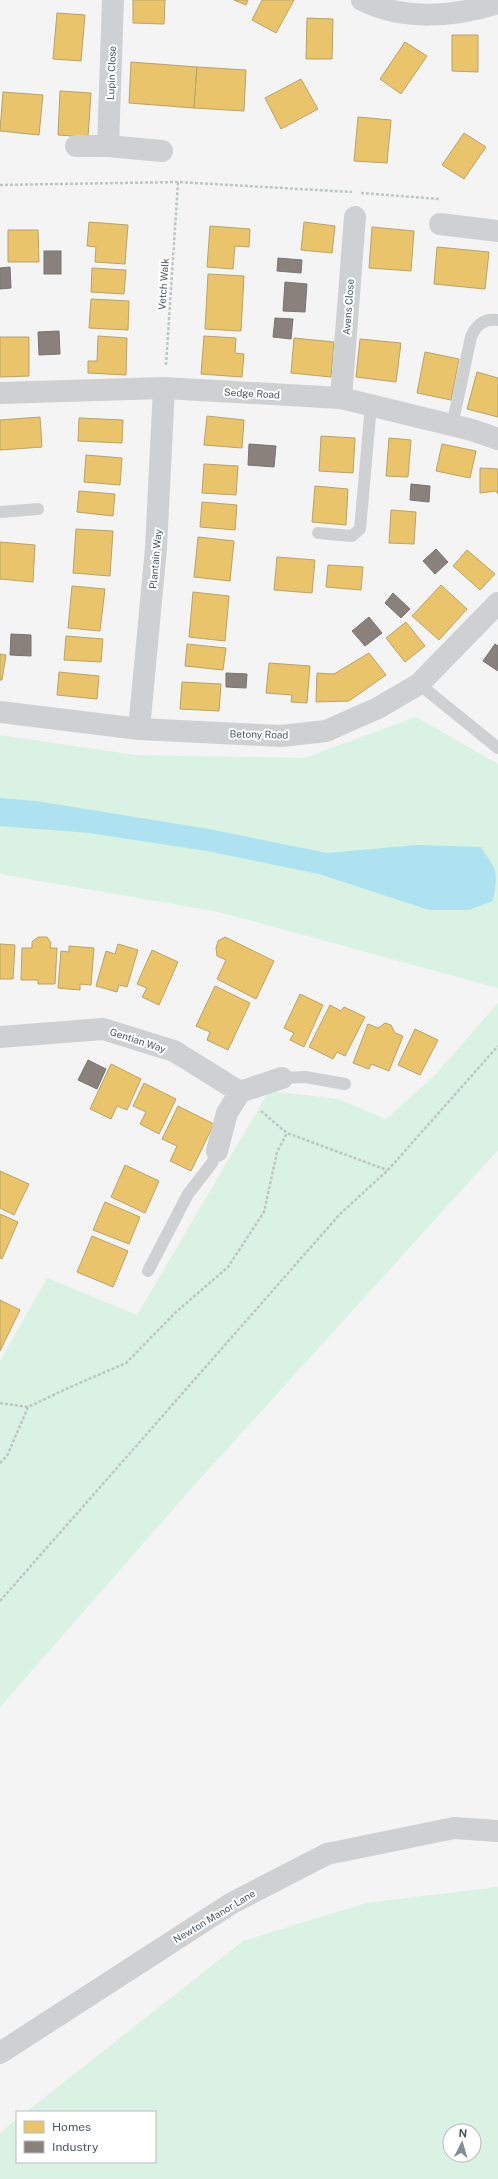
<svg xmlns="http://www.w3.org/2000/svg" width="498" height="2179" viewBox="0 0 498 2179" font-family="'Public Sans',sans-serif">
  <rect width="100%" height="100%" fill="#f4f4f4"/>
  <g fill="#d9f2e3" fill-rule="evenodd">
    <polygon points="416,717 498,764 498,988 219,912 0,874 0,735 136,755 304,758"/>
    <polygon points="498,1003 498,1150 189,1491 0,1707 0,1361 47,1278 137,1315 269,1091 338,1099 386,1119 435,1075"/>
    <path d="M 498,1887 L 498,2179 L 0,2179 L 0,2133 L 17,2119 L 17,2162 L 155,2162 L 155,2112 L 26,2112 L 243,1941 L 366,1903 ZM 450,2131 L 474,2131 L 474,2155 L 450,2155 Z"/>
  </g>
  <path fill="#aee2f0" d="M 0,798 L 36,801 L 209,829 L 327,853 L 417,845 L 481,847 C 498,873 498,869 493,901 L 469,910 L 429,910 L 319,874 L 207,851 L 89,833 L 0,826 Z"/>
  <g fill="#e9c46a" stroke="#b9a367">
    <polygon points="133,0 165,0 164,24 133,23"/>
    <polygon points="234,0 248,0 246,5"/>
    <polygon points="262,0 294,0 276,33 252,20"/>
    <polygon points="57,13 85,15 81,61 53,59"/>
    <polygon points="307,18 333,19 332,59 306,59"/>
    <polygon points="452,35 478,35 478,72 452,71"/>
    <polygon points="405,42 427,56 401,94 380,79"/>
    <polygon points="131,62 197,67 194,108 129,103"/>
    <polygon points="197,67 246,70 244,111 194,108"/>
    <polygon points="301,79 318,109 281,129 265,98"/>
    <polygon points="60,91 91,93 88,137 58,135"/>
    <polygon points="3,92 43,95 39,135 0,131"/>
    <polygon points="358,117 391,120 387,163 354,161"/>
    <polygon points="464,133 486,147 464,179 442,165"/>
    <polygon points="89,222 128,225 125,264 95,262 96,247 87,246"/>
    <polygon points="304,222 335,226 332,253 301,250"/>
    <polygon points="210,226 250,229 249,247 235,246 233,269 207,267"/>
    <polygon points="372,227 414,231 411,271 369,268"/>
    <polygon points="8,230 38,230 39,262 8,262"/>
    <polygon points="437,247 489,252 485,289 434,284"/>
    <polygon points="92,268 126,270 124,294 91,292"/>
    <polygon points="208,274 244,276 241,331 205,329"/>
    <polygon points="91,299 129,301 128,330 89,328"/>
    <polygon points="98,336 127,338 126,375 88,373 88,361 97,361"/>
    <polygon points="204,336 236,338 235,353 244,354 242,377 201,374"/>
    <polygon points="0,337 29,337 29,376 0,377"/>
    <polygon points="294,338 334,342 331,377 291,373"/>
    <polygon points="360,339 401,343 396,382 356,377"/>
    <polygon points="425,352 459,359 451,400 417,393"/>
    <polygon points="477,372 498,378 498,417 467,409"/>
    <polygon points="207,416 244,420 242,448 204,445"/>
    <polygon points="40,417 42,447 0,450 0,420"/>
    <polygon points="79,418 123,420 122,443 78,441"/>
    <polygon points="321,436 355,438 353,473 319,471"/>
    <polygon points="389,438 411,440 408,477 386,476"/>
    <polygon points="442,444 476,451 470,478 436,471"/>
    <polygon points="86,455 122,458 120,485 84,482"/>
    <polygon points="204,464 238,466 236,495 202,493"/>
    <polygon points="480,468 498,469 498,494 496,491 480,493"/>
    <polygon points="315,486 348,489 346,525 312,522"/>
    <polygon points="79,491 115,494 113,516 77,512"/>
    <polygon points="202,502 237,505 235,530 200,527"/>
    <polygon points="391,510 416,512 414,544 389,543"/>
    <polygon points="76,529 113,531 110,576 73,573"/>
    <polygon points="198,537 234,541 230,581 194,577"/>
    <polygon points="0,542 35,545 33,582 0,579"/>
    <polygon points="467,550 495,574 480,590 453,566"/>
    <polygon points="277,557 315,560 312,593 274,590"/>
    <polygon points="328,565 363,567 361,590 326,587"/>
    <polygon points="441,585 467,609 439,640 412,616"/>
    <polygon points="72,586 105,589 100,631 68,628"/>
    <polygon points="193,592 229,596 225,641 189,637"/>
    <polygon points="406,622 425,646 405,662 386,638"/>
    <polygon points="66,636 103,639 101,662 64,660"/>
    <polygon points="187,644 226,648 223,670 185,666"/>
    <polygon points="369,653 386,675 349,701 316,702 317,673 334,674"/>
    <polygon points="0,654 6,655 2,680 0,680"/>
    <polygon points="269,663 310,666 307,703 291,702 292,695 266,693"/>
    <polygon points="59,672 99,676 97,699 57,695"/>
    <polygon points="182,682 221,684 219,711 180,709"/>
    <polygon points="38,937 47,937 51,943 50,948 57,948 55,984 38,984 38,980 21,980 22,948 32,948 32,942"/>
    <polygon points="225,937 274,961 256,999 217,979 226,960 217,956 216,948 218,941"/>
    <polygon points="0,944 15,945 13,979 0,979"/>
    <polygon points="118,944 138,950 127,987 119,985 117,992 96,986 106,951 115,954"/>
    <polygon points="69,946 94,948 91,985 80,984 80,990 58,988 61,951 69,952"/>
    <polygon points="152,950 178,962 159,1005 142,997 147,988 137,984"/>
    <polygon points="215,986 250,1003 228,1050 207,1040 210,1032 196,1026"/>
    <polygon points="300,994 323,1005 304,1047 290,1040 294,1033 284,1028"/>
    <polygon points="330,1005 341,1011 344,1007 365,1017 345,1056 337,1052 333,1059 309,1047"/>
    <polygon points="385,1023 391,1025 395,1033 403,1036 389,1071 371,1064 369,1069 353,1063 368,1024 378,1028"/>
    <polygon points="415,1029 438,1040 420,1075 398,1065"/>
    <polygon points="111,1064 141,1079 127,1110 117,1106 111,1119 90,1109"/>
    <polygon points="144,1083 176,1099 159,1134 140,1124 146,1112 133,1106"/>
    <polygon points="178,1106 214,1124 191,1171 170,1161 177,1146 162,1139"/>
    <polygon points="125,1165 159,1181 145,1213 111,1197"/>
    <polygon points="0,1171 29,1184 14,1215 0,1208"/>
    <polygon points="105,1202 140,1217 129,1244 93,1230"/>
    <polygon points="0,1214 18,1222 2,1259 0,1258"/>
    <polygon points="92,1236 128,1251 113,1287 77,1272"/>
    <polygon points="0,1300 20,1310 0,1351"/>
  </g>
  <g fill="#8a817c" stroke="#777474">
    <rect x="44" y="251" width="17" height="23"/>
    <polygon points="278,258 302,260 301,273 277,271"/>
    <polygon points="10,267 11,288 0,289 0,268"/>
    <polygon points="285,282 307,284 305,312 283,311"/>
    <polygon points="275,318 293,319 291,339 273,337"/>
    <polygon points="59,331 60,354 39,355 38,332"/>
    <polygon points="249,444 276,446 274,467 248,465"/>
    <polygon points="411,484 430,486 429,502 410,500"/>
    <polygon points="436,549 448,562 435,574 423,561"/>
    <polygon points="393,593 410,609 401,618 385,603"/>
    <polygon points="369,617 382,633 365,646 352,631"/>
    <polygon points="11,634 31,635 31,656 10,655"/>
    <polygon points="495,644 498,646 498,671 483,661"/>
    <polygon points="226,673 247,674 246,688 226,687"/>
    <polygon points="88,1060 106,1069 97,1089 78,1080"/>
  </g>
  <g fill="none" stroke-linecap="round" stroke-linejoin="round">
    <g stroke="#bcc7c4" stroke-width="2.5" stroke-dasharray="3 2" stroke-linecap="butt">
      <polyline points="0,185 178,182 352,192"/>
      <polyline points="361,193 440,199"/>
      <polyline points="166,365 178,182"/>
      <polyline points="261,1111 287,1133 387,1170"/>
      <polyline points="0,1403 28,1407"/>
      <polyline points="0,1463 7,1456 28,1407 66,1389 126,1363 176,1312 228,1267 264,1212 277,1152 287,1133"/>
      <polyline points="0,1601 340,1214 388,1170 498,1046"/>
    </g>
    <g stroke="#ced0d2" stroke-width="12">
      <path d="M 452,426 L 471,337 C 476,325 484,318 498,320"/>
      <polyline points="0,512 38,509"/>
      <polyline points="318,533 352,536 360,529 371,405"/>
      <polyline points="419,684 498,748"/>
      <polyline points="282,1078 305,1077 345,1084"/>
      <polyline points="148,1271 188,1194 212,1163 217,1151"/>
    </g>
    <g stroke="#ced0d2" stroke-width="22">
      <path d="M 362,0 C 403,21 455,17 498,3"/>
      <polyline points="76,146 108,146 162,151"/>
      <polyline points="108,146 113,0"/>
      <polyline points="440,224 498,231"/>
      <polyline points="0,393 164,388 341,398 472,430 498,439"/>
      <polyline points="341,398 355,217"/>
      <polyline points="0,712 139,729 281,736 326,731 378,708 419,684 498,603"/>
      <polyline points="139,729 156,548 164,388"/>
      <polyline points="0,1037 103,1029 174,1051 240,1092"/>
      <polyline points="217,1151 227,1113 240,1092 282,1078"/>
      <polyline points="0,2053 232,1903 327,1854 454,1828 498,1831"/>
    </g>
  </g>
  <g text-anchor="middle" stroke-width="4" stroke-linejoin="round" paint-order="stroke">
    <g font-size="10" fill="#4a5661" stroke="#fff">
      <text transform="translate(111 73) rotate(-88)" y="4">Lupin Close</text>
      <text transform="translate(163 284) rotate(-86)" y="4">Vetch Walk</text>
      <text transform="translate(348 307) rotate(-86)" y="4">Avens Close</text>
      <text transform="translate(252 393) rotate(3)" y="4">Sedge Road</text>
      <text transform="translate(155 559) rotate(-85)" y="4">Plantain Way</text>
      <text transform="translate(259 734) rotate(1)" y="4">Betony Road</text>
      <text transform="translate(138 1040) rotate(18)" y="4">Gentian Way</text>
      <text transform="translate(214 1916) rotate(-31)" y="4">Newton Manor Lane</text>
    </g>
  </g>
  <rect x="16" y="2111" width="140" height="52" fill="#ffffff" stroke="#b7bbc0"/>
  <rect x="24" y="2121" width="20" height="12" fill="#e9c46a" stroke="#b7bbc0"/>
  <text x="52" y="2131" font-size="12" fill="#4a5661">Homes</text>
  <rect x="24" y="2141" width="20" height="12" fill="#8a817c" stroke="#b7bbc0"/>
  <text x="52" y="2151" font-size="12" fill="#4a5661">Industry</text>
  <g transform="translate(462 2143) rotate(5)"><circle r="19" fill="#ffffff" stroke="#b7bbc0"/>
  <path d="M0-3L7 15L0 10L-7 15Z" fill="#868d94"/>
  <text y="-6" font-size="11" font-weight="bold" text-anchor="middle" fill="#4a5661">N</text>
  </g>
</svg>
